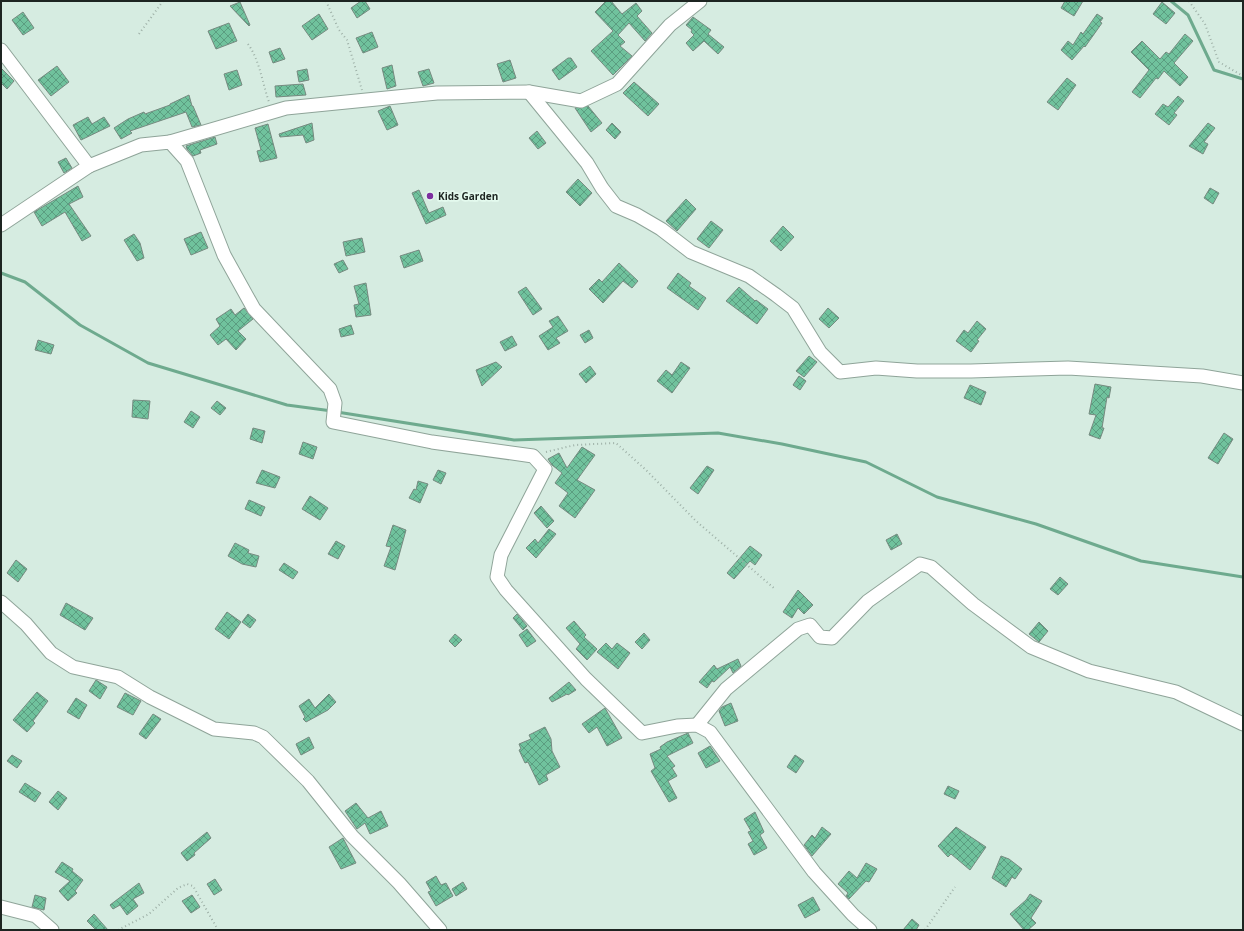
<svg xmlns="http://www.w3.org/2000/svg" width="1244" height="931" viewBox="0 0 1244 931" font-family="'Open Sans',sans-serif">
  <defs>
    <pattern id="building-cross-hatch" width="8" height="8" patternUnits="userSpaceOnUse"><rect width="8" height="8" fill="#70c29d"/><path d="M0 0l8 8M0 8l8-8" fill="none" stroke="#5b9d80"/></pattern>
  </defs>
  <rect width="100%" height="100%" fill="#d6ece1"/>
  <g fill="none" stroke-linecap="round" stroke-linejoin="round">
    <g stroke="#6eaa8e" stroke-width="3">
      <polyline points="1171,1 1188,15 1214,70 1243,79"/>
      <polyline points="1,273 25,282 80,325 148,363 287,405 332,411"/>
      <polyline points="337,412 514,440 718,433 782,444 866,462 937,497 1036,524 1141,561 1243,577"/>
    </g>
  </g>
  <g fill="url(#building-cross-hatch)" stroke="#768a80">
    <polygon points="361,1 365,1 370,9 357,18 351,8"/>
    <polygon points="606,1 611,1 622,14 636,3 642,11 637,16 652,33 645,41 629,23 618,35 625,42 620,46 632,56 613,75 591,51 613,31 595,12"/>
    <polygon points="1065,1 1083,1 1074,16 1061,8"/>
    <polygon points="240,2 250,25 249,26 230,6"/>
    <polygon points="1162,2 1175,13 1166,24 1153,14"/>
    <polygon points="23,12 34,28 23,35 12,20"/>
    <polygon points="319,14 328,29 312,40 302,26"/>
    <polygon points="1097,14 1103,18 1100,22 1102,23 1085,47 1084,46 1072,60 1061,50 1068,41 1073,45 1081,32 1083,34"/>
    <polygon points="693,17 711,30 708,34 724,47 718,54 704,41 693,51 686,43 694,35 691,32 692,30 686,25"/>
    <polygon points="229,23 237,41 216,49 208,31"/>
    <polygon points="372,32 378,47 363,53 356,38"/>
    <polygon points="1185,34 1193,41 1174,63 1188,77 1180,86 1164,71 1158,79 1156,78 1140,98 1132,92 1149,70 1131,52 1142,41 1160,59 1166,52 1169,54"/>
    <polygon points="280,48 285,59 273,63 269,52"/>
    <polygon points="568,58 571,58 577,67 559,80 552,70"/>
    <polygon points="510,60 516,78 503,82 497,64"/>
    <polygon points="392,65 396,86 387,89 382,68"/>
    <polygon points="57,66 69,82 51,96 38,80"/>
    <polygon points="1,68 14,81 7,89 1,83"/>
    <polygon points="307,69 309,80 299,82 297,71"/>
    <polygon points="429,69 434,83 423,86 418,72"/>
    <polygon points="237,70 242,85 229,90 224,74"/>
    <polygon points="1067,78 1076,85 1058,110 1047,102"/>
    <polygon points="634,82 659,104 648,116 623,93"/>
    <polygon points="303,84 306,95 276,97 275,86"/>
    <polygon points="189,95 192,106 193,106 201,125 192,127 186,112 130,131 132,133 121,139 114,128 128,119 144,112 145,114 170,105 170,104"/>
    <polygon points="1178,96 1184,101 1174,113 1177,115 1169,125 1155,114 1163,104 1168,107"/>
    <polygon points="390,106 398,125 387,130 378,111"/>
    <polygon points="588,106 602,123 591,132 575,108"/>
    <polygon points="88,117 92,124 104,117 110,126 81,140 73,125"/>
    <polygon points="312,123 314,140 306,143 303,135 280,137 279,134"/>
    <polygon points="612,123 621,132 615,139 606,130"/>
    <polygon points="1208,123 1215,128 1204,142 1208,144 1203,154 1189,146"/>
    <polygon points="268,124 277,158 260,162 257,151 261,150 255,128"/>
    <polygon points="537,131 546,143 538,149 529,138"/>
    <polygon points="215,137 217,144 200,150 201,153 193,156 187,149 186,146"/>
    <polygon points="66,158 72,168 64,173 58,162"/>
    <polygon points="578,179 592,193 580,206 566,192"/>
    <polygon points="78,186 83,197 69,204 91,236 82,241 65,212 42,226 34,212"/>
    <polygon points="1210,188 1219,193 1213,204 1204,198"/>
    <polygon points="419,190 429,213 443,207 446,215 426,224 412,193"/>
    <polygon points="686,199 696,209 677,231 666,221"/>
    <polygon points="711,221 723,230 709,248 697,239"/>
    <polygon points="783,226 794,237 781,251 770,241"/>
    <polygon points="201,232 208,248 191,255 184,239"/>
    <polygon points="134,234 140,243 144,258 137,261 124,240"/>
    <polygon points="362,238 365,252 346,256 343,242"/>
    <polygon points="419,250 423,261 404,268 400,256"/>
    <polygon points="343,260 348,269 339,273 334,264"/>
    <polygon points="619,263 638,281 632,288 623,281 603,303 589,289 599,279 602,282"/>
    <polygon points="678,273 691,283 689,286 706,298 698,310 667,288"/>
    <polygon points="366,283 371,315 356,317 354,305 359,304 354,286"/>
    <polygon points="526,287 542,309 533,315 518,292"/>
    <polygon points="739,287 755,301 756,300 768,309 757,324 726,301"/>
    <polygon points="244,308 253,319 238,331 246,339 236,350 226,339 218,345 210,335 220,326 216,319 231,309 235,315"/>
    <polygon points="828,308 839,318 829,328 819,319"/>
    <polygon points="558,316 568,331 556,338 560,343 548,350 539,336 553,327 549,321"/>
    <polygon points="977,321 986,329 977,340 979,341 971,352 956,341 964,330 968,333"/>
    <polygon points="351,325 354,334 341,337 339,329"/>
    <polygon points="589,330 593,338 585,343 580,335"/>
    <polygon points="512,336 517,345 505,351 500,342"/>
    <polygon points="38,340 54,345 51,354 35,350"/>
    <polygon points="809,356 817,362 804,377 796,371"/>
    <polygon points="496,362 502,367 482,386 476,370"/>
    <polygon points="681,362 690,368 672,393 657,381 666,370 672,375"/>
    <polygon points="590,366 596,374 586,383 579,374"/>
    <polygon points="799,376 806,381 800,390 793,385"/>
    <polygon points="1095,384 1111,387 1109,398 1107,397 1102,428 1104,428 1100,439 1089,435 1096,415 1089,414"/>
    <polygon points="970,385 986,392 981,405 964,398"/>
    <polygon points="133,400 150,401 148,419 132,417"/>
    <polygon points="217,401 226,408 220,415 211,408"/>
    <polygon points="191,411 200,417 193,428 184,422"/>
    <polygon points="253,428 265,431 262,443 250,439"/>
    <polygon points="1224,433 1233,439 1218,464 1208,458"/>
    <polygon points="303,442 317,447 313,459 299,454"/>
    <polygon points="582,447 595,455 577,480 595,490 575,518 559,506 568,493 555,483 562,473 552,465 548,459 559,453 567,468"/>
    <polygon points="707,466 714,470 698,494 690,488"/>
    <polygon points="262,470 280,477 275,488 256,483"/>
    <polygon points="438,470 446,473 441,484 433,480"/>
    <polygon points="418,481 428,484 420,503 409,498 414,489 416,490"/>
    <polygon points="310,496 328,508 320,520 302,509"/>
    <polygon points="249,500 265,507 261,516 245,509"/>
    <polygon points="541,506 554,521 547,528 534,513"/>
    <polygon points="393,525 406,530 395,570 384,566 391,547 386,546"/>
    <polygon points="549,529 556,534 536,558 526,548 535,539 538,543"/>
    <polygon points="897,534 902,544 891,550 886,540"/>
    <polygon points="336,541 345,546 338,559 328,554"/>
    <polygon points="235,543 249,550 248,553 259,556 256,567 242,564 228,556"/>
    <polygon points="750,546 762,555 755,565 750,561 734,579 727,573"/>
    <polygon points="16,560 27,569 18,582 7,573"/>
    <polygon points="284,563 298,572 293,579 279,570"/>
    <polygon points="1060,577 1068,584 1058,595 1050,589"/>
    <polygon points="798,590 813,605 804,614 798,608 792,618 783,612"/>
    <polygon points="66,603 93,618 85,630 60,615"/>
    <polygon points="227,612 241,622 229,639 215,629"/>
    <polygon points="248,614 256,620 250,628 242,622"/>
    <polygon points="517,614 527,626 523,630 513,618"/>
    <polygon points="574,621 586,635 584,637 597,649 587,660 576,649 580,644 566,628"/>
    <polygon points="1039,622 1048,631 1039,642 1029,634"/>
    <polygon points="527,629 536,641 527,647 519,635"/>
    <polygon points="644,633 650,640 642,649 635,642"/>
    <polygon points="455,634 462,640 455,647 449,641"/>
    <polygon points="606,643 612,649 617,643 630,653 618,669 597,652"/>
    <polygon points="738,659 741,666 733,673 730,667 714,682 712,681 707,688 699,682 714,665 717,669"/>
    <polygon points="96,680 107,687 100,699 89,691"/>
    <polygon points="569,682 576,690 568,695 567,694 552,702 549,698"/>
    <polygon points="37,692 48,701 33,721 35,723 27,732 13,720"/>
    <polygon points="125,693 141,701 133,715 117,707"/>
    <polygon points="329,694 336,702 328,710 306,722 303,719 305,717 299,706 309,699 315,708"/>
    <polygon points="76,698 87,705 79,719 67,712"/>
    <polygon points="731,703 738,721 725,726 719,711 722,707"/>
    <polygon points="605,708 622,738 607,746 597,727 589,733 582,724"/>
    <polygon points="153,714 161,719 146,739 139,734"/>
    <polygon points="545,727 551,739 552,751 560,767 546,775 548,780 539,785 528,762 525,763 519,750 521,749 519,744 531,739 529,735"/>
    <polygon points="688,733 693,743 667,756 675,766 672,768 677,776 668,781 677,798 669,802 651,771 655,768 650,754 661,749 660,747 667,742"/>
    <polygon points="309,737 314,748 301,755 296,744"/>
    <polygon points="710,746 720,761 706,768 698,753"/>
    <polygon points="12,755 22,761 17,768 7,761"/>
    <polygon points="795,755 804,761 796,773 787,767"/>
    <polygon points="25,783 41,793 35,802 19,792"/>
    <polygon points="948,786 959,791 955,799 944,794"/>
    <polygon points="58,791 67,798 58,810 49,802"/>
    <polygon points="356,803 368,818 381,811 388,826 370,834 365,823 357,829 345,811"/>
    <polygon points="755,812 764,832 760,835 767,848 754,855 748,844 753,841 748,832 751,831 744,819"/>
    <polygon points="822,827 831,834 812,856 804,845 812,835 815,838"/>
    <polygon points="956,827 986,847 970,870 951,854 948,857 938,846"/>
    <polygon points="207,832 211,838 194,853 195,855 187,861 181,853"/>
    <polygon points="343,838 356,863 341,869 329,847"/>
    <polygon points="1001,856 1009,859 1022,869 1015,879 1012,877 1006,887 992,878"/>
    <polygon points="62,862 73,869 72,871 83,880 75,891 77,893 68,901 59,891 70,881 55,872"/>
    <polygon points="866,863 877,869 869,882 866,881 849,899 846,896 848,893 838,884 849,871 857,878"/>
    <polygon points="436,876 441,885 446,883 453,896 436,906 428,892 431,891 426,882"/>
    <polygon points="215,879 222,890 214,895 207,884"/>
    <polygon points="463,882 467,889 456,896 452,889"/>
    <polygon points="139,883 144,893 133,899 138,906 127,915 120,905 113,909 110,905"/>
    <polygon points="1030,894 1042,901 1031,918 1036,923 1028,930 1024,930 1010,914 1026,900"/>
    <polygon points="35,895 46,898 44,910 32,907"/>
    <polygon points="192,895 200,907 191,913 182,901"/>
    <polygon points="813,897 820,910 805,918 798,905"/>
    <polygon points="94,914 108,930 96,930 87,921"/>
    <polygon points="912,919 919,925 916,930 903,930"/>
  </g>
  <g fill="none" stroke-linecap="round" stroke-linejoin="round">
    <defs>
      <g id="minor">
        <polyline points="1,50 89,166 141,145 170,142 187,161 224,255 254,309 330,389 335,403 333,422 432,442 533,456 545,469 501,555 497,577 506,590 586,679 642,733 677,726 697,725 710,732 814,872 853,915 870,930"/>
        <polyline points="529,92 587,163 602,188 616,206 637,215 661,229 691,252 749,276 776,295 793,308 820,352 840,372 876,368 917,371 971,371 1068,368 1202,376 1243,383"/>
        <polyline points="170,142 286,108 437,93 529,92 581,101 617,84 670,25 700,1"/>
        <polyline points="1,225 89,166"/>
        <polyline points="1,602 26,624 51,653 73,667 118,677 150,697 214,729 254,733 263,737 308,781 352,836 399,883 440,930"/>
        <polyline points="697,725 726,689 798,629 810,625 820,637 832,638 868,601 920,564 931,567 973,604 1031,647 1089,671 1176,692 1243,724"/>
        <polyline points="1,907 36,916 52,930"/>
      </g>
    </defs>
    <use href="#minor" stroke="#8fa499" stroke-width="15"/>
    <g stroke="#9eb0a7" stroke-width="2" stroke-dasharray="1 3" stroke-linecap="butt">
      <polyline points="326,1 339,30 347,40 362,90"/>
      <polyline points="1189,1 1205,24 1219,62 1243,76"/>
      <polyline points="139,34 163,1"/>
      <path d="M 248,44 C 260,61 262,82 269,102"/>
      <polyline points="546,452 575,445 616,443 646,470 696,521 775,589"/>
      <polyline points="118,930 149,914 178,888 187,884 193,886 218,930"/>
      <polyline points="925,930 955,887"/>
    </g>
    <use href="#minor" stroke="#fff" stroke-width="13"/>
  </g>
  <circle fill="#7d2e9f" stroke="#e4faee" stroke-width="1.5" cx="430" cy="196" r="4"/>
  <g text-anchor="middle" stroke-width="3.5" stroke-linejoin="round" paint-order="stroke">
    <g font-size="10" font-weight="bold" fill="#1d2521" stroke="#e4faee" text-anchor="start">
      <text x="438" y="200">Kids Garden</text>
    </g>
  </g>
  <rect width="1244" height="931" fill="none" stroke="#1d2521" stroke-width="4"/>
</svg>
